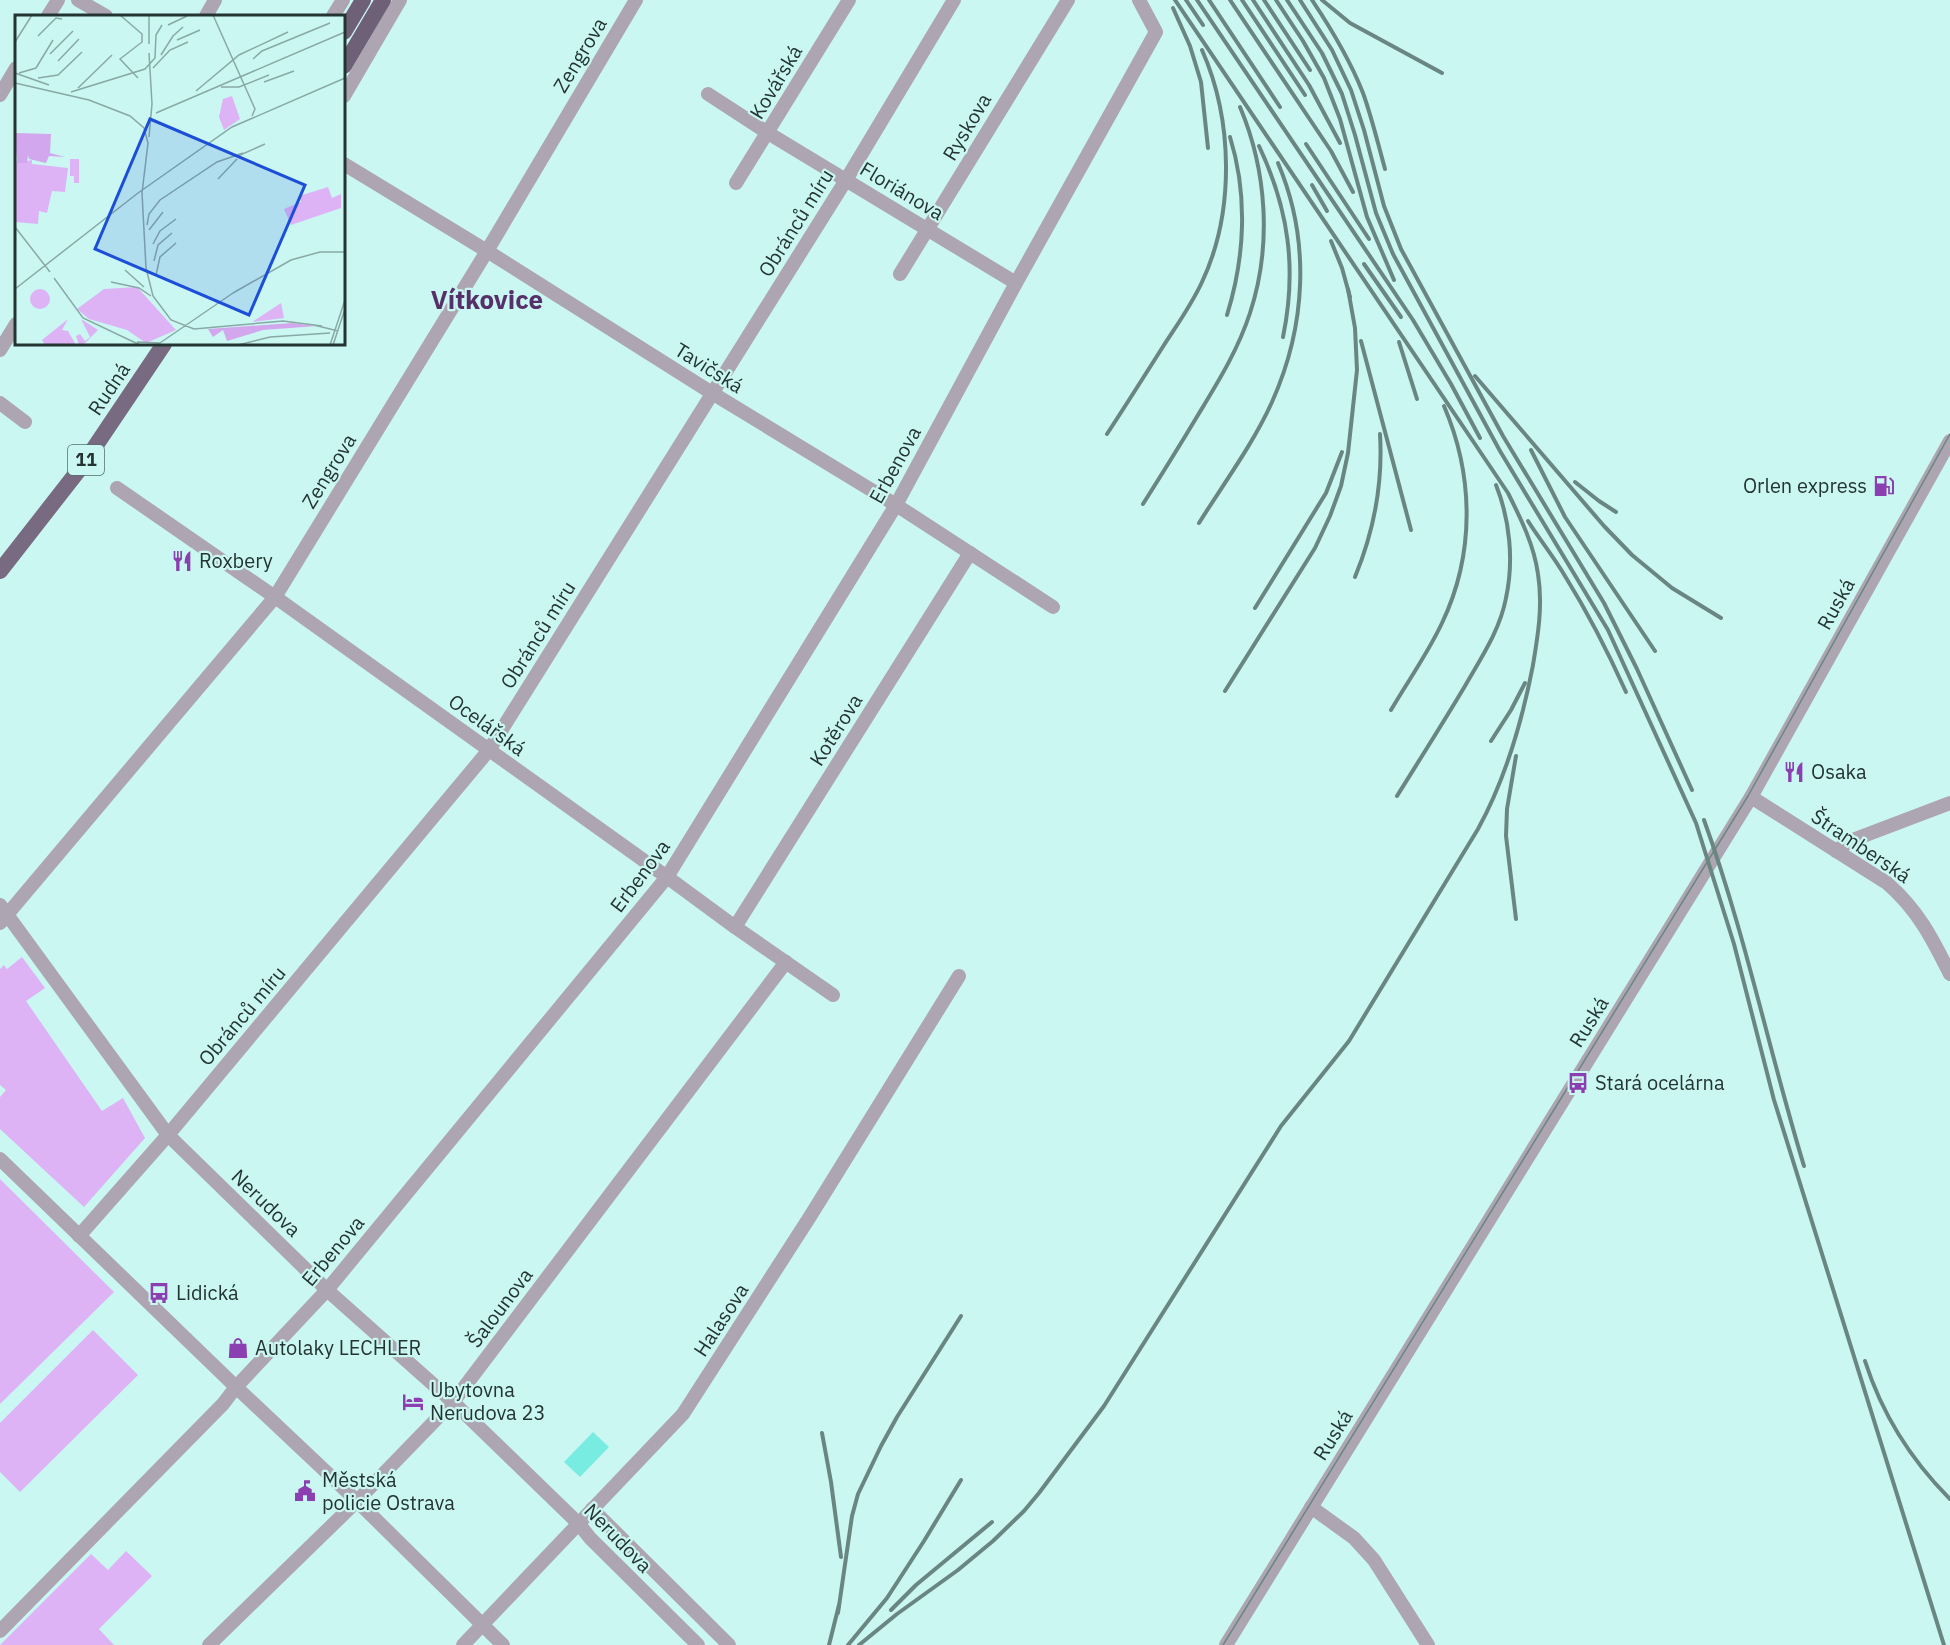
<svg xmlns="http://www.w3.org/2000/svg" width="1950" height="1645" viewBox="0 0 1950 1645" font-family="'IBM Plex Sans',sans-serif">
  <rect width="100%" height="100%" fill="#cbf7f2"/>
  <g fill="#ddb3f6">
    <polygon points="22,957 45,988 26,1001 102,1111 123,1098 145,1138 84,1207 0,1129 0,1097 6,1090 0,1085 0,969 4,965 7,969"/>
    <polygon points="0,1179 114,1292 0,1404"/>
    <polygon points="93,1330 138,1375 20,1492 0,1472 0,1423"/>
    <polygon points="126,1551 152,1576 99,1629 114,1645 0,1645 91,1554 108,1570"/>
  </g>
  <polygon fill="#78ece1" points="593,1432 609,1447 580,1477 564,1462"/>
  <g fill="none" stroke-linecap="round" stroke-linejoin="round">
    <g stroke="#ada5b2" stroke-width="14">
      <polyline points="78,0 106,16"/>
      <polyline points="48,16 58,0"/>
      <polyline points="206,16 215,0"/>
      <polyline points="333,16 343,0"/>
      <polyline points="708,94 768,133 1016,283"/>
      <polyline points="0,95 16,68"/>
      <polyline points="344,96 400,0"/>
      <polyline points="344,164 487,251 712,393 896,505 1053,607"/>
      <polyline points="736,183 849,0"/>
      <polyline points="900,274 1068,0"/>
      <polyline points="0,350 16,324"/>
      <polyline points="0,403 25,422"/>
      <polyline points="117,488 275,597 667,877 735,927 833,995"/>
      <path d="M 1751,797 L 1887,883 C 1918,910 1932,938 1950,974"/>
      <polyline points="1836,851 1850,841 1950,803"/>
      <polyline points="0,905 168,1135 327,1290 453,1402 579,1524 590,1538 698,1645"/>
      <polyline points="0,923 275,597 487,251 636,0"/>
      <polyline points="735,927 970,553"/>
      <polyline points="0,1159 236,1387 357,1501 503,1645"/>
      <polyline points="79,1236 168,1135 489,750 846,180 954,0"/>
      <polyline points="1311,1507 1354,1538 1374,1560 1428,1645"/>
      <polyline points="592,1509 729,1645"/>
      <polyline points="0,1631 223,1404 236,1387 327,1290 667,877 896,505 1016,283 1156,32 1139,0"/>
      <polyline points="209,1645 357,1501 453,1402 786,962"/>
      <polyline points="463,1645 683,1414 811,1215 959,976"/>
      <polyline points="1226,1645 1751,797 1950,441"/>
    </g>
    <polyline stroke="#786a80" stroke-width="16" points="0,571 82,466 164,344"/>
    <g stroke="#6e6077" stroke-width="16">
      <polyline points="344,32 363,0"/>
      <polyline points="344,66 383,0"/>
    </g>
    <polyline stroke="#6a8683" stroke-width="1.5" points="1223,1645 1748,796 1950,434"/>
    <g stroke="#6a8683" stroke-width="4">
      <polyline points="1186,0 1203,25"/>
      <polyline points="1197,0 1413,320 1451,384 1480,438"/>
      <polyline points="1209,0 1280,107"/>
      <polyline points="1230,0 1331,151 1353,192"/>
      <polyline points="1242,0 1305,95"/>
      <polyline points="1253,0 1309,85 1340,143"/>
      <polyline points="1264,0 1310,70"/>
      <polyline points="1276,0 1303,41 1324,78 1340,119 1367,217 1394,280"/>
      <polyline points="1287,0 1322,53 1342,94 1355,135 1376,213 1393,254 1500,451 1608,630 1696,823 1734,944 1774,1100 1944,1645"/>
      <polyline points="1300,0 1332,50 1351,90 1364,130 1384,206 1401,249 1503,436 1604,603 1637,669 1692,790"/>
      <path d="M 1312,0 C 1332,30 1350,60 1363,93 C 1372,118 1378,144 1385,169"/>
      <polyline points="1322,0 1350,23 1442,73"/>
      <polyline points="1173,8 1190,46 1201,82 1208,148"/>
      <polyline points="1306,144 1369,239"/>
      <path d="M 1259,146 C 1289,210 1297,269 1283,337"/>
      <polyline points="1312,185 1327,211"/>
      <polyline points="1331,241 1342,268 1350,297"/>
      <polyline points="1364,264 1401,317"/>
      <path d="M 1227,315 C 1245,257 1248,195 1230,137"/>
      <polyline points="1361,341 1411,530"/>
      <polyline points="1399,342 1417,399"/>
      <polyline points="1475,376 1604,526 1632,555 1672,588 1721,618"/>
      <path d="M 1107,434 C 1126,405 1145,375 1164,345 C 1177,325 1192,304 1202,282 C 1235,212 1233,120 1202,50"/>
      <polyline points="1531,450 1565,517 1655,651"/>
      <polyline points="1575,482 1599,501 1616,512"/>
      <path d="M 1143,504 C 1162,474 1180,445 1198,415 C 1218,382 1238,350 1250,313 C 1272,246 1267,171 1240,107"/>
      <path d="M 1528,521 C 1540,540 1554,557 1565,576 C 1588,613 1608,652 1626,692"/>
      <path d="M 1199,523 C 1224,483 1253,444 1272,402 C 1306,326 1311,241 1278,163"/>
      <path d="M 1355,577 C 1374,531 1383,484 1380,434"/>
      <polyline points="1255,608 1326,493 1342,452"/>
      <polyline points="1225,691 1315,548 1330,516 1341,486 1348,453 1357,370 1355,328 1348,289"/>
      <path d="M 1391,710 C 1408,681 1428,653 1442,623 C 1475,554 1474,476 1444,406"/>
      <polyline points="1491,741 1511,710 1525,683"/>
      <path d="M 1397,796 C 1420,759 1443,723 1465,686 C 1481,658 1500,630 1506,598 C 1514,561 1510,520 1496,485"/>
      <path d="M 1704,820 C 1745,933 1769,1051 1804,1166"/>
      <polyline points="1516,919 1506,836 1507,809 1516,756"/>
      <path d="M 1865,1361 C 1882,1414 1911,1460 1950,1499"/>
      <polyline points="822,1433 831,1482 841,1557"/>
      <polyline points="891,1610 916,1585 992,1522"/>
      <polyline points="838,1613 852,1516 858,1494 881,1446 897,1417 961,1316"/>
      <polyline points="829,1645 839,1605"/>
      <polyline points="848,1645 887,1598 924,1541 961,1480"/>
      <path d="M 859,1645 L 897,1614 L 958,1570 L 993,1541 L 1024,1511 L 1039,1493 L 1104,1406 L 1281,1126 L 1349,1041 L 1478,829 C 1506,778 1522,722 1533,665 C 1538,635 1543,605 1538,574 C 1534,545 1521,519 1508,493 L 1175,0"/>
    </g>
  </g>
  <defs>
    <symbol id="fuel-bare" viewBox="-9 -9 18 18"><path d="M-5.5-6h7V0h2V4h1.3V-2.5L3-4.5l.8-.8L6-3V5H2.5V1h-1V6h-7ZM-4.2-4.7v3.2H.2V-4.7Z" fill="#8b3fb0" stroke="#cbf7f2" stroke-width="2.5" paint-order="stroke"/></symbol>
    <symbol id="restaurant-bare" viewBox="-9 -9 18 18"><path d="M-5-6h1v4h1v-4h1v4h1v-4h1v5L-1.5 .5V6h-2V.5L-5-1ZM5-6V6H3V1.5H1.5Q1.5-4 5-6Z" fill="#8b3fb0" stroke="#cbf7f2" stroke-width="2.5" paint-order="stroke"/></symbol>
    <symbol id="bus-bare" viewBox="-9 -9 18 18"><path d="M-5-6H5V4H4V6H2V4H-2V6H-4V4H-5ZM-3.5-4V0h7V-4ZM-3.5 1.2v1.5H-2V1.2ZM2 1.2v1.5H3.5V1.2Z" fill="#8b3fb0" stroke="#cbf7f2" stroke-width="2.5" paint-order="stroke"/></symbol>
    <symbol id="shop-bare" viewBox="-9 -9 18 18"><path d="M-5-2.5h2.3a2.7 3.5 0 0 1 5.4 0H5L5.5 6h-11ZM-1.5-2.5h3a1.5 2.3 0 0 0-3 0Z" fill="#8b3fb0" stroke="#cbf7f2" stroke-width="2.5" paint-order="stroke"/></symbol>
    <symbol id="hotel-bare" viewBox="-9 -9 18 18"><path d="M-6-4.5h1.5V1H6V5H4.5V3h-9V5H-6ZM-4 0a1.8 1.8 0 1 1 3.6 0ZM.5 0V-2.5h3Q6-2.5 6 0Z" fill="#8b3fb0" stroke="#cbf7f2" stroke-width="2.5" paint-order="stroke"/></symbol>
    <symbol id="civic-bare" viewBox="-9 -9 18 18"><path d="M-.6-6.5H3V-4.5H.6V-3L4-1V1h2V6H-6V1h2V-1L-.6-3ZM-1.2 2.5V6h2.4V2.5Z" fill="#8b3fb0" stroke="#cbf7f2" stroke-width="2.5" paint-order="stroke"/></symbol>
  </defs>
  <g fill-rule="evenodd">
    <use href="#fuel-bare" x="1869" y="471" width="30" height="30"/>
    <use href="#restaurant-bare" x="167" y="546" width="30" height="30"/>
    <use href="#restaurant-bare" x="1779" y="757" width="30" height="30"/>
    <use href="#bus-bare" x="1563" y="1068" width="30" height="30"/>
    <use href="#bus-bare" x="144" y="1278" width="30" height="30"/>
    <use href="#shop-bare" x="223" y="1333" width="30" height="30"/>
    <use href="#hotel-bare" x="398" y="1387" width="30" height="30"/>
    <use href="#civic-bare" x="290" y="1476" width="30" height="30"/>
  </g>
  <g text-anchor="middle" stroke-width="4.5" stroke-linejoin="round" paint-order="stroke">
    <rect fill="#cbf7f2" stroke="#556e6c" stroke-width="1.5" x="68" y="445" width="36" height="30" rx="4.5"/>
    <g font-size="18" font-weight="bold" fill="#233432">
      <text x="86" y="466">11</text>
    </g>
    <g font-size="20" fill="#233432" stroke="#cbf7f2">
      <text transform="translate(580 55) rotate(-59)" y="7">Zengrova</text>
      <text transform="translate(776 82) rotate(-59)" y="7">Kovářská</text>
      <text transform="translate(967 127) rotate(-59)" y="7">Ryskova</text>
      <text transform="translate(902 191) rotate(31)" y="7">Floriánova</text>
      <text transform="translate(796 223) rotate(-58)" y="7">Obránců míru</text>
      <text transform="translate(709 368) rotate(32)" y="7">Tavičská</text>
      <text transform="translate(109 389) rotate(-56)" y="7">Rudná</text>
      <text transform="translate(895 465) rotate(-61)" y="7">Erbenova</text>
      <text transform="translate(329 471) rotate(-58)" y="7">Zengrova</text>
      <text transform="translate(1836 604) rotate(-61)" y="7">Ruská</text>
      <text transform="translate(538 635) rotate(-58)" y="7">Obránců míru</text>
      <text transform="translate(487 725) rotate(36)" y="7">Ocelářská</text>
      <text transform="translate(836 730) rotate(-58)" y="7">Kotěrova</text>
      <text transform="translate(1861 846) rotate(34)" y="7">Štramberská</text>
      <text transform="translate(640 876) rotate(-53)" y="7">Erbenova</text>
      <text transform="translate(242 1016) rotate(-50)" y="7">Obránců míru</text>
      <text transform="translate(1589 1022) rotate(-58)" y="7">Ruská</text>
      <text transform="translate(266 1203) rotate(44)" y="7">Nerudova</text>
      <text transform="translate(333 1251) rotate(-50)" y="7">Erbenova</text>
      <text transform="translate(500 1308) rotate(-53)" y="7">Šalounova</text>
      <text transform="translate(721 1320) rotate(-57)" y="7">Halasova</text>
      <text transform="translate(1333 1435) rotate(-58)" y="7">Ruská</text>
      <text transform="translate(618 1538) rotate(46)" y="7">Nerudova</text>
    </g>
    <g font-size="20" fill="#233432" stroke="#cbf7f2" text-anchor="start">
      <text x="1867" y="493" text-anchor="end">Orlen express</text>
      <text x="199" y="568">Roxbery</text>
      <text x="1811" y="779">Osaka</text>
      <text x="1595" y="1090">Stará ocelárna</text>
      <text x="176" y="1300">Lidická</text>
      <text x="255" y="1355">Autolaky LECHLER</text>
      <text x="430" y="1397">Ubytovna<tspan x="430" dy="23">Nerudova 23</tspan></text>
      <text x="322" y="1487">Městská<tspan x="322" dy="23">policie Ostrava</tspan></text>
    </g>
    <g font-size="26" font-weight="bold" fill="#563169" stroke="#cbf7f2">
      <text x="487" y="309">Vítkovice</text>
    </g>
  </g>
  <g transform="translate(15 15)">
    <rect width="330" height="330" fill="#cbf7f2"/>
    <path d="M 217,81 L 225,104 L 209,115 L 204,102 L 208,84 ZM 0,141 L 2,148 L 17,145 L 17,149 L 53,153 L 50,177 L 37,176 L 32,198 L 24,196 L 23,209 L 0,207 ZM 55,144 L 64,144 L 64,168 L 59,168 L 59,161 L 55,161 ZM 313,172 L 317,183 L 326,179 L 326,193 L 276,210 L 269,194 L 286,187 L 284,181 ZM 122,272 L 161,315 L 131,328 L 112,315 L 74,304 L 62,294 L 89,274 ZM15 284a10 10 0 1 1 20 0a10 10 0 1 1-20 0ZM 266,288 L 269,303 L 237,307 ZM 53,304 L 47,315 L 53,316 L 61,330 L 30,330 L 27,325 ZM 66,304 L 83,315 L 68,330 L 64,330 L 61,321 L 65,319 L 70,326 L 75,322 Z" fill="#ddb3f6"/>
    <path d="M 0,118 L 36,119 L 35,138 L 50,142 L 34,141 L 31,148 L 14,144 L 13,140 L 12,148 L 2,148 ZM 277,308 L 302,311 L 248,315 L 212,326 L 208,315 L 198,322 L 193,314 Z" fill="#d3a7ed"/>
    <path fill="none" stroke="#88a9a5" stroke-width="1.5" d="M 105,0 L 127,19 L 127,27 L 105,44 L 123,63M 134,0 L 134,29M 198,0 L 240,94 L 237,101M 153,10 L 172,1M 23,21 L 41,3 L 47,4M 162,25 L 185,15M 0,27 L 17,0M 134,38 L 137,89 L 134,122M 35,39 L 58,16M 146,40 L 158,21 L 168,12M 238,44 L 247,36 L 315,8M 43,46 L 64,24M 138,53 L 155,35 L 173,27M 0,58 L 34,70M 4,58 L 21,53 L 38,25M 23,63 L 43,60 L 67,37M 249,67 L 279,56M 0,68 L 74,85 L 115,101 L 129,113 L 133,128 L 127,178 L 131,253 L 138,281 L 156,305 L 179,314 L 268,306 L 307,311M 206,72 L 224,72 L 254,60M 63,73 L 97,40M 181,76 L 224,40 L 273,17M 56,77 L 130,54 L 140,43 L 141,20 L 147,10M 141,98 L 330,17M 223,141 L 250,129M 203,164 L 222,144M 132,210 L 134,199 L 145,185 L 202,147 L 228,138M 0,212 L 35,257M 134,215 L 148,197M 138,229 L 145,216 L 161,204M 139,246 L 143,230 L 157,218M 110,255 L 129,272M 141,260 L 145,242 L 161,228M 39,263 L 68,303 L 125,330M 96,267 L 124,273 L 136,281M 0,274 L 123,178 L 217,112 L 330,63M 218,278 L 276,245 L 305,237 L 330,237M 299,310 L 323,316M 122,327 L 145,328M 142,330 L 218,278M 223,330 L 255,322 L 315,318M 315,330 L 330,285M 318,330 L 330,294"/>
    <path fill="#1d4ed8" fill-opacity="0.15" stroke="#1d4ed8" stroke-width="3" d="M 135,104 L 290,170 L 234,300 L 80,234 Z"/>
    <rect width="330" height="330" fill="none" stroke="#233432" stroke-width="3"/>
  </g>
</svg>
